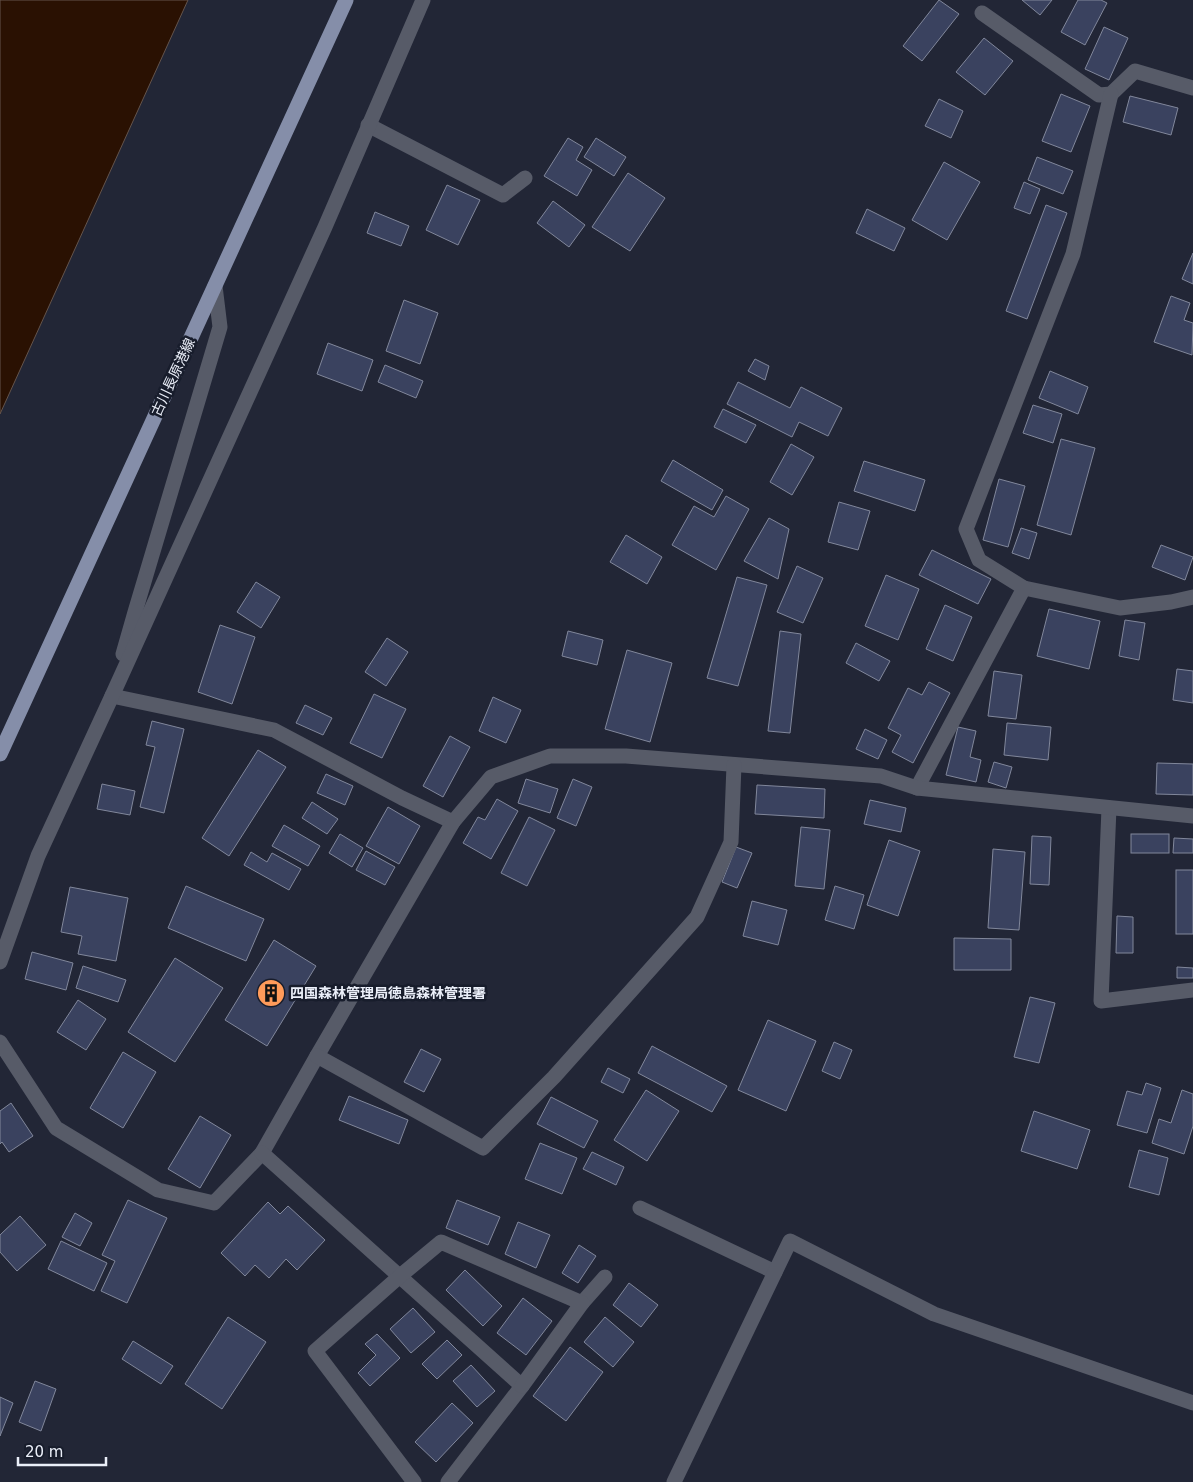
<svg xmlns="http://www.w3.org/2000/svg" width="1193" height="1482" viewBox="0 0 1193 1482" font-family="'DejaVu Sans','Noto Sans JP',sans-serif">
  <rect width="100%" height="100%" fill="#222636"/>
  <polygon fill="#2a1102" stroke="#64544c" points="0,0 188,0 0,414"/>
  <g fill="#3a425f" stroke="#81879b">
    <polygon points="939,0 959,14 922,61 903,46"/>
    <polygon points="1022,0 1052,0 1040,15"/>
    <polygon points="1078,0 1101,0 1107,3 1085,45 1061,32"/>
    <polygon points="1104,27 1128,38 1109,80 1085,69"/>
    <polygon points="984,38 1013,61 985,95 956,72"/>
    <polygon points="1061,94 1090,106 1071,152 1042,141"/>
    <polygon points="1130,96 1178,108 1171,135 1123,122"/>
    <polygon points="939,99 963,111 951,138 925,126"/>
    <polygon points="568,138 583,147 576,160 592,170 577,196 544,176"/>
    <polygon points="596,138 626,157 614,176 584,157"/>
    <polygon points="1037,157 1073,171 1063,194 1028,180"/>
    <polygon points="944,162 980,182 947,240 912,220"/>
    <polygon points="628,173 665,198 630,251 592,227"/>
    <polygon points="1024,182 1040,189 1030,214 1014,208"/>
    <polygon points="447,185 480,200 458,245 426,230"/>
    <polygon points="553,201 585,225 569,247 537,223"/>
    <polygon points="1046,205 1067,213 1027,319 1006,311"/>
    <polygon points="867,209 905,228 894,251 856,233"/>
    <polygon points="375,212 409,226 401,246 367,233"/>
    <polygon points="1193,253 1193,284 1182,279"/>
    <polygon points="1171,296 1190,303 1184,320 1193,323 1192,355 1154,342"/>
    <polygon points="404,300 438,313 420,364 386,351"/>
    <polygon points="328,343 373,360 362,391 317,374"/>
    <polygon points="755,359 769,366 765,380 748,371"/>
    <polygon points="385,365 423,381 416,398 378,382"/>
    <polygon points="1050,371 1088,387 1078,414 1039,398"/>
    <polygon points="738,382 790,408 801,387 842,408 828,436 799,422 792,437 727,404"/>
    <polygon points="1033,405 1062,414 1053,443 1023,433"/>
    <polygon points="723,409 756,425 746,443 714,427"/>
    <polygon points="1061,439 1095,448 1071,535 1037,525"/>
    <polygon points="791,444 814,457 792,495 770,482"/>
    <polygon points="673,460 723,490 712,510 661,481"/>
    <polygon points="864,461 925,480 915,511 854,491"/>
    <polygon points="999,479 1025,486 1008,547 983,540"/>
    <polygon points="726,496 749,509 716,570 672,545 694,506 714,517"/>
    <polygon points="839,502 870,511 858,550 828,542"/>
    <polygon points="769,518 789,529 778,579 744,561"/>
    <polygon points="1021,528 1037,533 1029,559 1012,553"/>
    <polygon points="626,535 662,557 647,584 610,562"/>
    <polygon points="1161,545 1193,557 1185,580 1152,567"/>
    <polygon points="932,550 991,579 978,604 919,575"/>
    <polygon points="797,566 823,578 803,623 777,612"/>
    <polygon points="886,575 919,589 898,640 865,626"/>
    <polygon points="737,577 767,585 738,686 707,678"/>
    <polygon points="256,582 280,597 261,628 237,612"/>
    <polygon points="945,605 972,617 953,661 926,649"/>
    <polygon points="1049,609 1100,621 1089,669 1037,656"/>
    <polygon points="1125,620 1145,623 1139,660 1119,656"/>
    <polygon points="220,625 255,637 232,704 198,692"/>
    <polygon points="568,631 603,640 597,665 562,656"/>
    <polygon points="780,631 801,634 790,733 768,731"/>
    <polygon points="387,638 408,652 386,686 365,672"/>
    <polygon points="856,643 890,661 879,681 846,663"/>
    <polygon points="627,650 672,663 650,742 605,729"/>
    <polygon points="1177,669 1193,671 1193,703 1173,700"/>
    <polygon points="994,671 1022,675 1016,719 988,716"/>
    <polygon points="929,682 950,693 913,763 892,752 901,735 888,728 908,688 922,695"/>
    <polygon points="374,694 406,709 382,758 350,743"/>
    <polygon points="493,697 521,710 506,743 479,731"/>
    <polygon points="305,705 332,718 323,735 296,723"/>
    <polygon points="152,721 184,729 164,813 140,807 155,747 146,745"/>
    <polygon points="1007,723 1051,727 1048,760 1004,755"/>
    <polygon points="958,727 976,731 970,757 981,760 976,782 946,775"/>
    <polygon points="865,729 887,740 878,759 856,749"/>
    <polygon points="450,736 470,747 443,797 423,786"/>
    <polygon points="258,750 286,767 229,856 202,838"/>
    <polygon points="994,762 1012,767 1006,788 988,782"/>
    <polygon points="1157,763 1193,764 1193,795 1156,794"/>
    <polygon points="326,774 353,786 345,805 317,793"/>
    <polygon points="526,779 558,789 550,813 518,803"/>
    <polygon points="573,779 592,787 576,826 557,818"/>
    <polygon points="102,784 135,791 130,815 97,809"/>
    <polygon points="757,785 825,789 824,818 755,814"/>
    <polygon points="497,799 518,811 491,859 463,843 478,817 485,820"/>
    <polygon points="870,800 906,808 901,832 864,824"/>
    <polygon points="312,802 338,819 327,834 302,818"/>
    <polygon points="388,807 420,826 399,864 366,846"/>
    <polygon points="529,817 555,830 527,886 501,873"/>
    <polygon points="284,825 320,846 308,866 272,846"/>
    <polygon points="801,827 830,830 824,889 795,886"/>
    <polygon points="340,834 363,848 352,867 329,853"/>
    <rect x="1131" y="834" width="38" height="19"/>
    <polygon points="1032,836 1051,837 1049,885 1030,884"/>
    <polygon points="1174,838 1193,839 1193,853 1173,853"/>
    <polygon points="889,840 920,851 898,916 867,905"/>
    <polygon points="736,847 752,853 737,888 722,882"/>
    <polygon points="993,849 1025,852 1019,930 988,928"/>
    <polygon points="366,851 395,867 385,885 356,870"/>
    <polygon points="251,852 267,862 272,853 301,869 289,890 244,865"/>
    <rect x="1176" y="870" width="17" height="64"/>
    <polygon points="186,886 264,919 246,961 168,928"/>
    <polygon points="835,886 864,895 854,929 825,920"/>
    <polygon points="70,887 128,898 116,961 78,954 82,936 61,932"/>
    <polygon points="752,901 787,910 778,945 743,936"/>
    <polygon points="1117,916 1133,917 1133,953 1116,953"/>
    <polygon points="954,938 1011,939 1011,970 954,970"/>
    <polygon points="274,940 316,966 267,1046 225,1020"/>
    <polygon points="32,952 73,963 66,990 25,979"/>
    <polygon points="175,958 223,988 175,1062 128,1032"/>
    <polygon points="83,966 126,980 118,1002 76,988"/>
    <polygon points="1177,967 1193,968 1193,978 1177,978"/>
    <polygon points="1030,997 1055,1003 1039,1063 1014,1057"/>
    <polygon points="78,1000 106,1019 86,1050 57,1032"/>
    <polygon points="768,1020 816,1041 786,1111 738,1090"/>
    <polygon points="834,1042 852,1050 840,1079 822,1071"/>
    <polygon points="652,1046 727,1086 712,1112 638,1073"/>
    <polygon points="421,1049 441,1059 424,1092 404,1082"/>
    <polygon points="123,1052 156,1072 123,1128 90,1108"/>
    <polygon points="608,1068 630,1079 623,1093 601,1082"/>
    <polygon points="1146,1083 1161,1088 1147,1133 1117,1125 1127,1091 1142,1095"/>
    <polygon points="646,1090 679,1111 647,1161 614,1140"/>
    <polygon points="1182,1090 1193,1094 1193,1126 1184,1154 1152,1143 1159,1119 1171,1123"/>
    <polygon points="349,1096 408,1120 399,1144 339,1120"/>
    <polygon points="551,1097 598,1121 584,1148 537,1124"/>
    <polygon points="11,1103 33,1136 9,1152 2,1142 0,1144 0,1111"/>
    <polygon points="1034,1111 1090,1130 1077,1169 1021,1151"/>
    <polygon points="200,1116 231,1135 200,1188 168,1169"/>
    <polygon points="540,1143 577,1158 562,1194 525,1179"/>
    <polygon points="1139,1150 1168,1158 1159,1195 1129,1187"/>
    <polygon points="592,1152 624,1167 616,1185 583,1169"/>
    <polygon points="128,1200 167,1218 127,1303 101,1291 115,1261 102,1255"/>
    <polygon points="457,1200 500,1217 488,1245 446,1228"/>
    <polygon points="268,1202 280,1214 288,1206 325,1240 297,1270 286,1259 269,1278 255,1265 245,1276 221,1253"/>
    <polygon points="75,1213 92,1223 80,1246 62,1237"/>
    <polygon points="20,1216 46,1245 17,1271 0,1252 0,1235"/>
    <polygon points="518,1222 550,1235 536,1268 505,1254"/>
    <polygon points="61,1241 107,1263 94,1291 48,1269"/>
    <polygon points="579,1245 596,1256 578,1283 562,1273"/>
    <polygon points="465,1270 502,1306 483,1326 446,1290"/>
    <polygon points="629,1283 658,1305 641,1327 613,1305"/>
    <polygon points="523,1298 552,1321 526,1355 497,1333"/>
    <polygon points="413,1308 435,1332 411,1353 390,1329"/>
    <polygon points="228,1317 266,1342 222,1409 185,1384"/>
    <polygon points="605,1317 634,1342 613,1367 584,1342"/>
    <polygon points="377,1334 400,1358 370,1386 358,1373 376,1355 365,1344"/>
    <polygon points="447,1340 462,1355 437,1379 422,1364"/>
    <polygon points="133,1341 173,1366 161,1384 122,1359"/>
    <polygon points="570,1347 603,1372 566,1421 533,1396"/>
    <polygon points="471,1365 495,1391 477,1407 453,1381"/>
    <polygon points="35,1381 56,1389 41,1431 19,1422"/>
    <polygon points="0,1397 13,1403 0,1436"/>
    <polygon points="452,1403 473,1423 436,1462 415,1442"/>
  </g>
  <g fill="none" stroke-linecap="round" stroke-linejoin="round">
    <g stroke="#575b68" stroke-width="15">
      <polyline points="982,13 1099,95 1111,94 1135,71 1193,88"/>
      <polyline points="368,125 503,195 525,178"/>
      <polyline points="1024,588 1120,608 1171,602 1193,597"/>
      <polyline points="123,654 135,612 220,327 215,286"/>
      <polyline points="112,696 274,730 402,798 453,822"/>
      <polyline points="917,788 1024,588 979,560 966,529 1073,254 1111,94"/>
      <polyline points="1109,808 1101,1001 1193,990"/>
      <polyline points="0,962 38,856 112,696 325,227 423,0"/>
      <polyline points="0,1042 56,1128 158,1190 214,1203 262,1153 317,1056 453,822 491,777 550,756 626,756 881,776 917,788 1193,816"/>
      <polyline points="317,1056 483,1148 554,1077 697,917 731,842 734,765"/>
      <polyline points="262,1153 522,1386 448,1482"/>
      <polyline points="640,1208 775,1272"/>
      <polyline points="582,1303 605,1277"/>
      <polyline points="414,1482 315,1351 400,1276 441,1242 582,1303 522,1386"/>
      <polyline points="674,1482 790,1241 934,1314 1193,1403"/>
    </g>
    <polyline stroke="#858ea9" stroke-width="15" points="0,754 346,0"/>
  </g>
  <defs>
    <symbol id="building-disc" viewBox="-11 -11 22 22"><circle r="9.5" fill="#ff9b5a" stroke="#181d2c"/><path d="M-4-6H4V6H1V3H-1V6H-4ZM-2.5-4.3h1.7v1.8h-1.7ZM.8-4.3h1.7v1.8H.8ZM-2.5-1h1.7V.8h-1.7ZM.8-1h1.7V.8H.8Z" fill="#111"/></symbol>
  </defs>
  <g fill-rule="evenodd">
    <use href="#building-disc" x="255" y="977" width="32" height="32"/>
  </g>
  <g text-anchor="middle" stroke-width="5" stroke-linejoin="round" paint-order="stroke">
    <g font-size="14" fill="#ebeff9" stroke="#181d2c">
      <text transform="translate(173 377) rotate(-65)" y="5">古川長原港線</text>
    </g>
    <g font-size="14" font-weight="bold" fill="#ebeff9" stroke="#181d2c" text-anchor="start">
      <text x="290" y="998">四国森林管理局徳島森林管理署</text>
    </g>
  </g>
  <path d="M18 1457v8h88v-8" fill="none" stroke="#ebeff9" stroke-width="2.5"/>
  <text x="25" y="1457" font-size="15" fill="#ebeff9" stroke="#181d2c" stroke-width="4" paint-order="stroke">20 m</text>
</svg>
